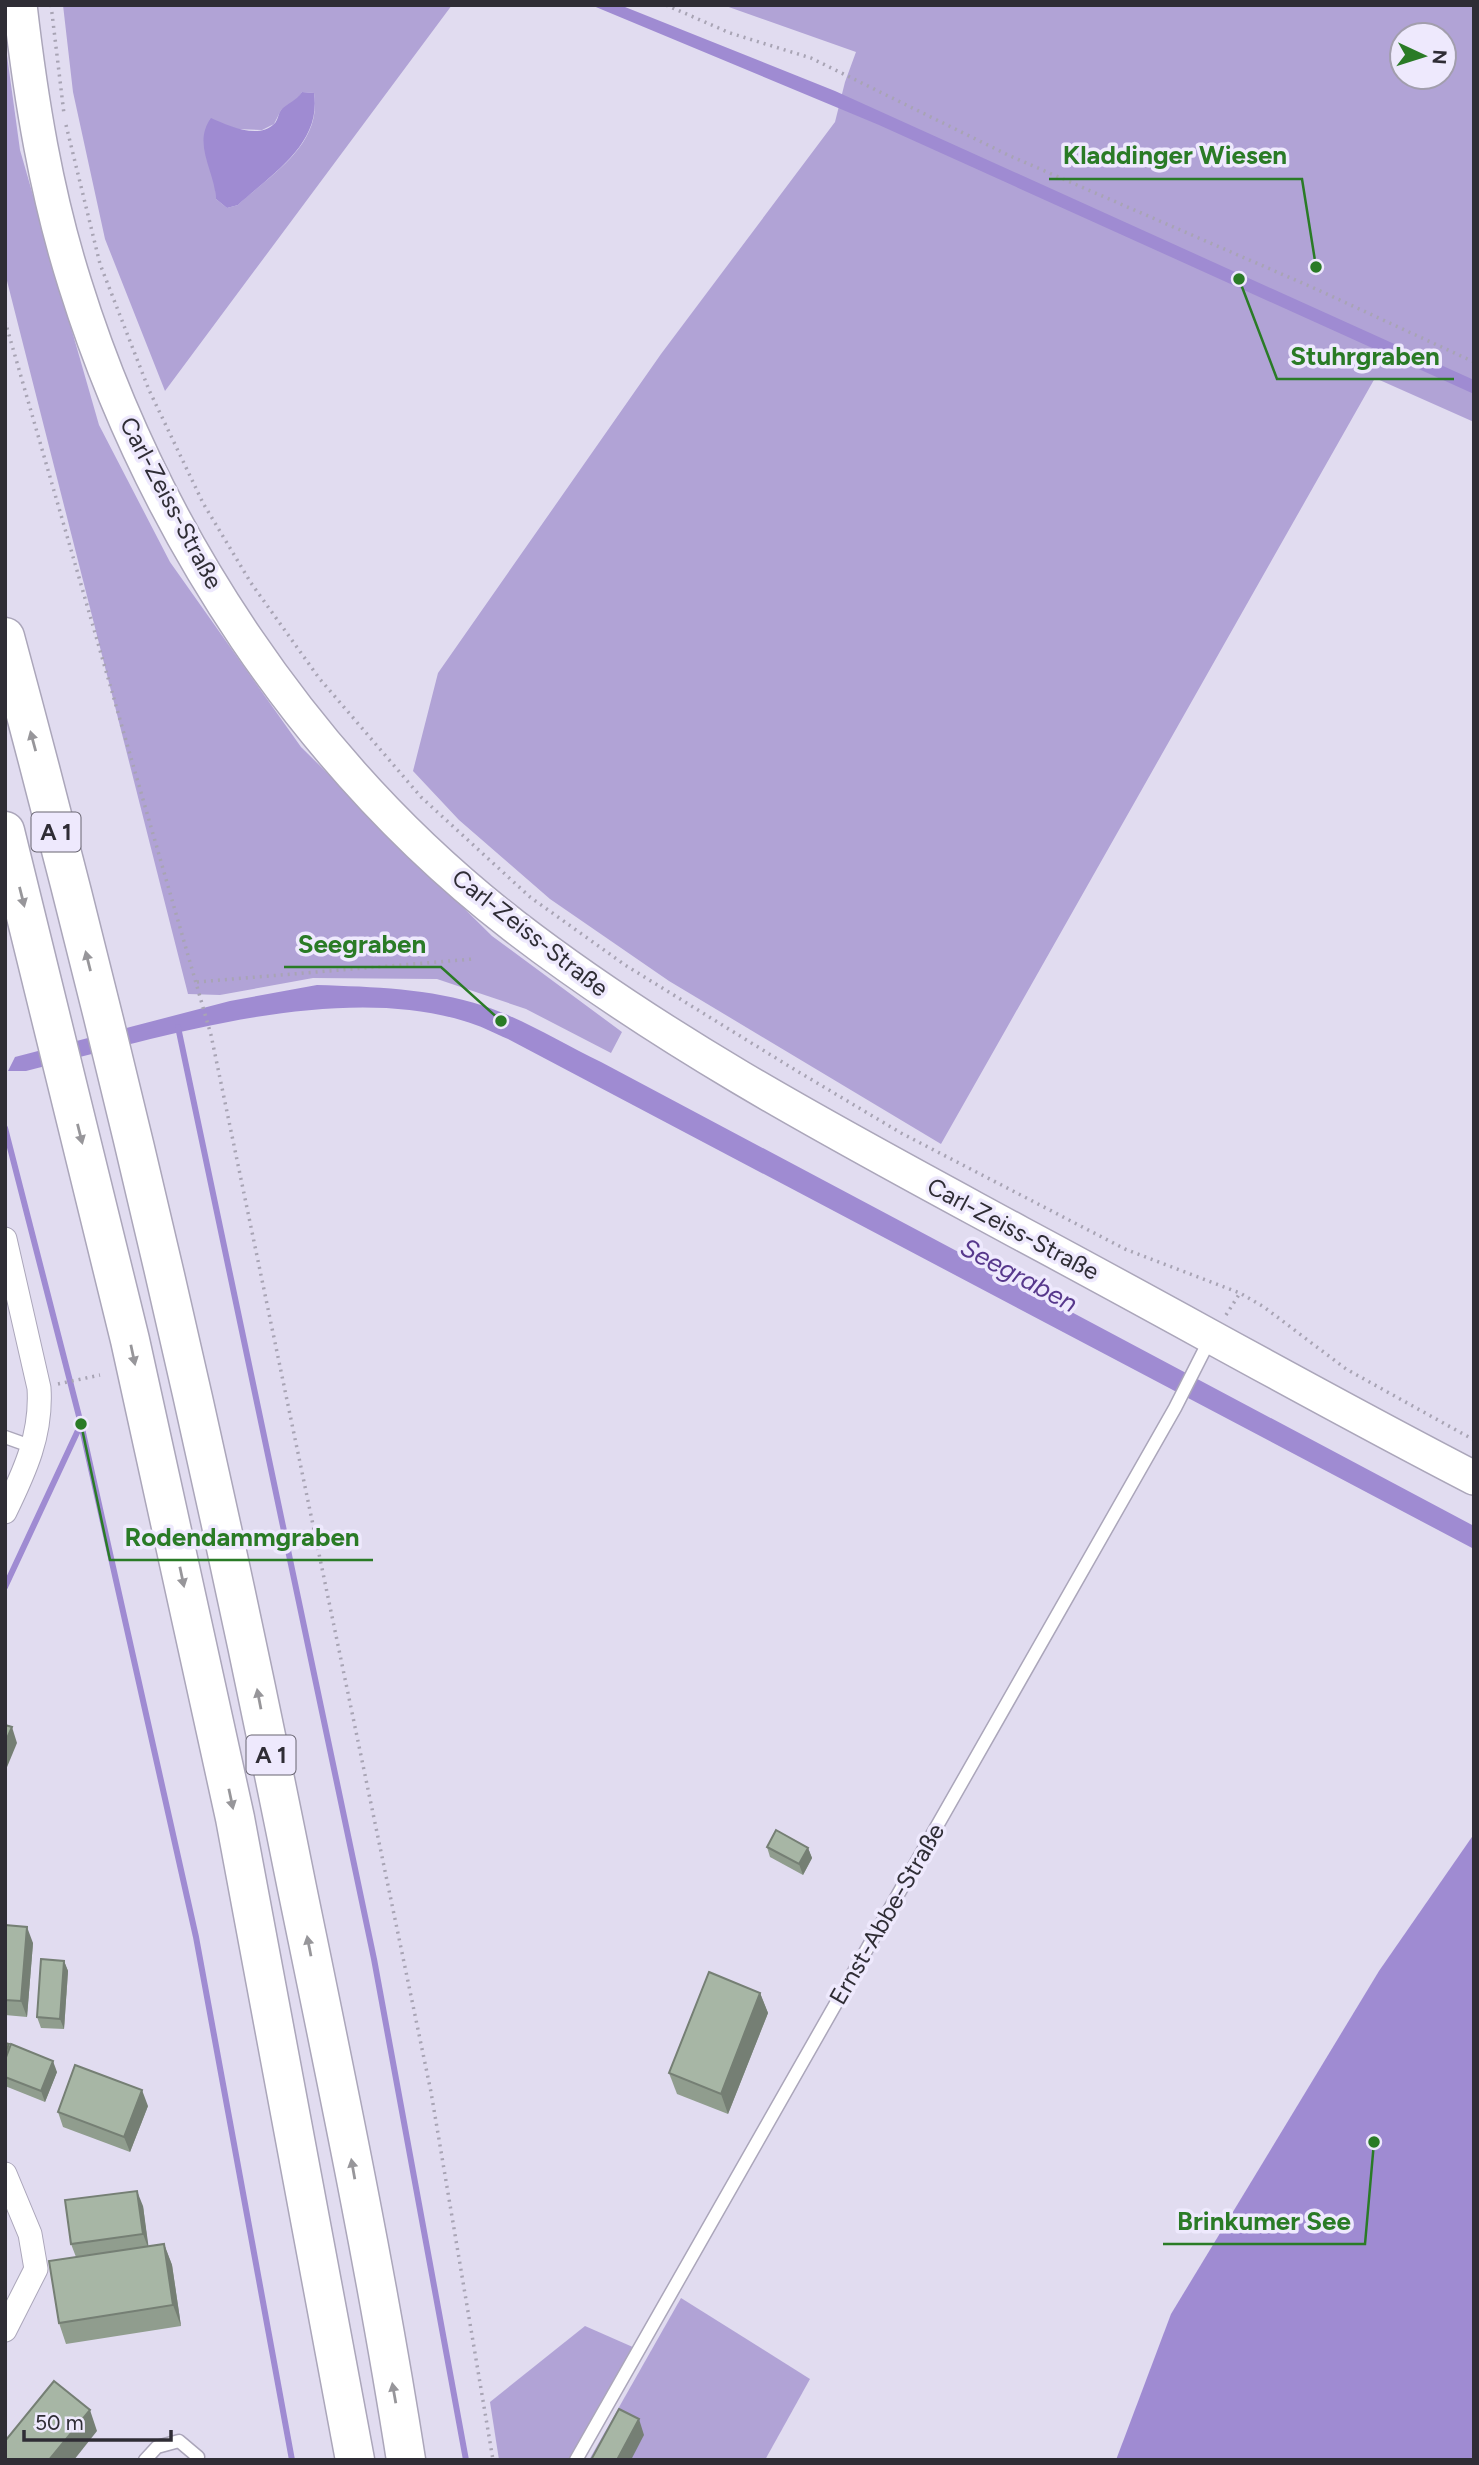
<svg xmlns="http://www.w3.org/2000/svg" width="1479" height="2465" viewBox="0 0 1479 2465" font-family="Figtree,sans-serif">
  <rect width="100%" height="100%" fill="#e1dcf0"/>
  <g fill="#b1a3d6" fill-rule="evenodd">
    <path d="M 63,5 L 452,5 L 165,391 L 105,239 L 73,92 ZM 302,92 L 314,93 C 323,145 270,175 238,205 L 227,208 L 216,199 L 215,180 L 236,129 L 262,130 L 274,124 L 281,110 L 295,102 Z"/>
    <path d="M 723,5 L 1474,5 L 1474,422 L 1375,378 L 941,1144 L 669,981 L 550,899 L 459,820 L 413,771 L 438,673 L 661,354 L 835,122 L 845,82 L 856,52 ZM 1402,35 L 1444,35 L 1444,77 L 1402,77 Z"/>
    <polygon points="5,41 20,150 99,425 170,562 301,747 492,936 622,1032 611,1053 526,1009 437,979 313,978 220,995 188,994 5,273"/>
    <polygon points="681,2298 810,2379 765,2460 589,2460"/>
    <polygon points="585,2326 635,2348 570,2460 499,2460 490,2402"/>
  </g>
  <g fill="#9f8bd2">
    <polygon points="591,5 620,5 835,91 1474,380 1474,394 879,125"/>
    <path d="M 302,92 L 314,93 C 322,145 270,175 238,205 L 227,208 L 216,199 C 215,171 192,144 211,118 C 227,125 258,140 274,124 C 278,121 278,114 281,110 C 288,103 296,101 302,92 Z"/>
    <path d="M 317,985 C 374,987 429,988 484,1006 C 524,1019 563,1044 601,1062 L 1474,1526 L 1474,1549 L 508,1039 C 494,1033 479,1025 464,1021 C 334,981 154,1039 26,1071 L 8,1071 L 15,1057 L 230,1001 Z"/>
    <polygon points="1474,1834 1474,2460 1116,2460 1171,2314 1379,1971"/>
  </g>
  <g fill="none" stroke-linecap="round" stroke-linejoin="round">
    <g stroke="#9f8bd2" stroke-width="6">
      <polyline points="178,1027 374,1959 466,2460"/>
      <polyline points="5,1128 81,1424 5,1587"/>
      <polyline points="81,1424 196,1937 292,2460"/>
    </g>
    <defs>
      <g id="service">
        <polyline points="5,1437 33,1447"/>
        <polyline points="145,2460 157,2447 179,2441 198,2457"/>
        <polyline points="576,2460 1175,1408 1211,1337"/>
      </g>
      <g id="minor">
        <path d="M 5,1239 L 39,1388 C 42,1434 25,1471 5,1512"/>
        <polyline points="5,2174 30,2234 36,2269 5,2330"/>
      </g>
      <path id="secondary" d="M 20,5 C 31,100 46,193 75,284 C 153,533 307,766 514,926 C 671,1047 847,1139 1020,1233 C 1172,1314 1321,1399 1474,1478"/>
      <g id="motorway">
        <path d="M 5,637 C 117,1051 213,1468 297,1888 C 336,2078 376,2268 406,2460"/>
        <polyline points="5,831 130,1340 235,1818 355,2460"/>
      </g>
    </defs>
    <use href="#service" stroke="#aba6ba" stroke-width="15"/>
    <use href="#minor" stroke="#aba6ba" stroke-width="25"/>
    <use href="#secondary" stroke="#aba6ba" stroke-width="36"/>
    <use href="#motorway" stroke="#aba6ba" stroke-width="41"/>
    <g stroke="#a8a4b4" stroke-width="3.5" stroke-dasharray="2 5" stroke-linecap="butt">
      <polyline points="51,5 64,114"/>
      <polyline points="666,5 730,33 811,58 1008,155 1316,289 1474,362"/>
      <polyline points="66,125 100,264 149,390 203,503 251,583 319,678 421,797 530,897 625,965 792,1068 901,1133 1125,1249 1240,1293 1264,1307 1346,1369 1474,1440"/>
      <polyline points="5,321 211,1035 431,2092 493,2460"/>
      <polyline points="197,982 473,959"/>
      <polyline points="1226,1315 1240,1293"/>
      <polyline points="58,1384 100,1375"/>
    </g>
    <use href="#service" stroke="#fff" stroke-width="12"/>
    <use href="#minor" stroke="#fff" stroke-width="23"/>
    <use href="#secondary" stroke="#fff" stroke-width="33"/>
    <use href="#motorway" stroke="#fff" stroke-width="38"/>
  </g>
  <g fill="#909d8e">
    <polygon points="767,1847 808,1848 812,1858 803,1875 770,1857"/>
    <polygon points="5,1925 33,1943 27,2017 5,2015"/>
    <polygon points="64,1961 68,1971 64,2029 41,2028 37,2017"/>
    <polygon points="760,1993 768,2013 728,2114 677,2094 669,2073"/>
    <polygon points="5,2043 10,2048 57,2072 45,2102 5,2086"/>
    <polygon points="148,2106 130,2152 63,2127 58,2112"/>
    <polygon points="143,2206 148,2246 164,2244 172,2265 181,2326 66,2344 59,2323 76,2257 71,2244"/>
  </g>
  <g fill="#757f74">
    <polygon points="12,1727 17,1743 5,1772 5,1743"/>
    <polygon points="808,1848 812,1858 803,1875 799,1864"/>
    <polygon points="27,1927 33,1943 27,2017 21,2001"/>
    <polygon points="64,1961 68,1971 64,2029 60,2019"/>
    <polygon points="760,1993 768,2013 728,2114 721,2094"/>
    <polygon points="53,2061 57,2072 45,2102 41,2091"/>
    <polygon points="142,2090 148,2106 130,2152 124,2137"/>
    <polygon points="137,2191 143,2206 149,2250 143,2234"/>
    <polygon points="164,2244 172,2265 181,2326 173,2305"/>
    <polygon points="5,2255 7,2260 7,2276 5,2277"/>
    <polygon points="90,2410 97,2431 74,2460 49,2460"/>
    <polygon points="639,2419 644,2435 631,2460 617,2460"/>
  </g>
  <g fill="#a7b6a5" stroke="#757f74" stroke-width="2">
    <polygon points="5,1725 12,1727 5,1743"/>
    <polygon points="776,1830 808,1848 799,1864 767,1847"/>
    <polygon points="5,1925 27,1927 21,2001 5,2000"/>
    <polygon points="41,1959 64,1961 60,2019 37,2017"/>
    <polygon points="709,1972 760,1993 721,2094 669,2073"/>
    <polygon points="5,2043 9,2044 5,2053"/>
    <polygon points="11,2044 53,2061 41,2091 5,2077 5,2060"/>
    <polygon points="75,2065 142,2090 124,2137 58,2112"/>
    <polygon points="137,2191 143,2234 71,2244 65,2200"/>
    <polygon points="164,2244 173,2305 59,2323 49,2261"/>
    <polygon points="54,2381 90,2410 49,2460 5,2460 5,2441"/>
    <polygon points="619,2409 639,2419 617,2460 591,2460"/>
  </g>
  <defs><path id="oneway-solid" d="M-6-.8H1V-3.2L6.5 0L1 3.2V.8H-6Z" transform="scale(1.75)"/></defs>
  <g fill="#97969a">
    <use href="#oneway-solid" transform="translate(33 741) rotate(-105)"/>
    <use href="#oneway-solid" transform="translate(22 897) rotate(76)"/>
    <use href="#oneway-solid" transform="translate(88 961) rotate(-104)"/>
    <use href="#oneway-solid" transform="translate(80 1134) rotate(76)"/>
    <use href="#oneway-solid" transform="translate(133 1355) rotate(78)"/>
    <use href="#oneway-solid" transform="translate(182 1577) rotate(78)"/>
    <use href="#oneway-solid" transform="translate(259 1699) rotate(-101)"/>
    <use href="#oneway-solid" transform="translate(231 1799) rotate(78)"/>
    <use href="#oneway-solid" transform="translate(309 1946) rotate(-101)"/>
    <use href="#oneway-solid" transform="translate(353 2169) rotate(-100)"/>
    <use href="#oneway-solid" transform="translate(394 2393) rotate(-100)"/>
  </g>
  <g text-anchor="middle" stroke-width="7" stroke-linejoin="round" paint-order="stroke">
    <g fill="#eee9fd" stroke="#686571" stroke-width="2">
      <rect x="31.5" y="812.5" width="49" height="39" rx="5"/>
      <rect x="246.5" y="1735.5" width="49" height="39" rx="5"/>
    </g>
    <g font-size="23" font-weight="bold" fill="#2f2d35">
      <text x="56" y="840">A 1</text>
      <text x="271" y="1763">A 1</text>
    </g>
    <g font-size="24" fill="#2f2d35" stroke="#eee9fd">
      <text transform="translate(171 503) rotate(62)" y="8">Carl-Zeiss-Straße</text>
      <text transform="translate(530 933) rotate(38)" y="8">Carl-Zeiss-Straße</text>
      <text transform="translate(1013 1229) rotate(28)" y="8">Carl-Zeiss-Straße</text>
      <text transform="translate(887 1914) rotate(-60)" y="8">Ernst-Abbe-Straße</text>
    </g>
    <g font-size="26" font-style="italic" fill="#57388c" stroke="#eee9fd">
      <text transform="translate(1019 1275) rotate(28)" y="9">Seegraben</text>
    </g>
  </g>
  <path fill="none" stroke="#2a7b26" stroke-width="2.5" d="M1316 267L1302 179H1049M1239 279L1277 379H1454M501 1021L441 967H284M81 1424L110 1560H373M1374 2142L1365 2244H1163"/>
  <g fill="#2a7b26" stroke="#eee9fd" stroke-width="2.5">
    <circle cx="1316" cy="267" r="7"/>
    <circle cx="1239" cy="279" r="7"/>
    <circle cx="501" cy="1021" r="7"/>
    <circle cx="81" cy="1424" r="7"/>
    <circle cx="1374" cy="2142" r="7"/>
  </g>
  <g font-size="26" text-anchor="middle" font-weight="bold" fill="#2a7b26" stroke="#eee9fd" stroke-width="7" stroke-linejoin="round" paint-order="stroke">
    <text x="1175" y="164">Kladdinger Wiesen</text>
    <text x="1365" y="365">Stuhrgraben</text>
    <text x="362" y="953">Seegraben</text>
    <text x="242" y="1546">Rodendammgraben</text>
    <text x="1264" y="2230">Brinkumer See</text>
  </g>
  <rect width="1479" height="2465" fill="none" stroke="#2f2d35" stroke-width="14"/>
  <g transform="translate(1423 56) rotate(94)"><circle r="33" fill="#eee9fd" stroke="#a29ead" stroke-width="2"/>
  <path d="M0-5L12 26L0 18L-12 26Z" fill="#2a7b26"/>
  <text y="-10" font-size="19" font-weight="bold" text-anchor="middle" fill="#2f2d35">N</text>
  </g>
  <path d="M24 2430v10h147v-10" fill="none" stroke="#2f2d35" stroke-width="3.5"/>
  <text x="35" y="2430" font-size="21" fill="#2f2d35" stroke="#eee9fd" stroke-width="5" paint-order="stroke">50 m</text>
</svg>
